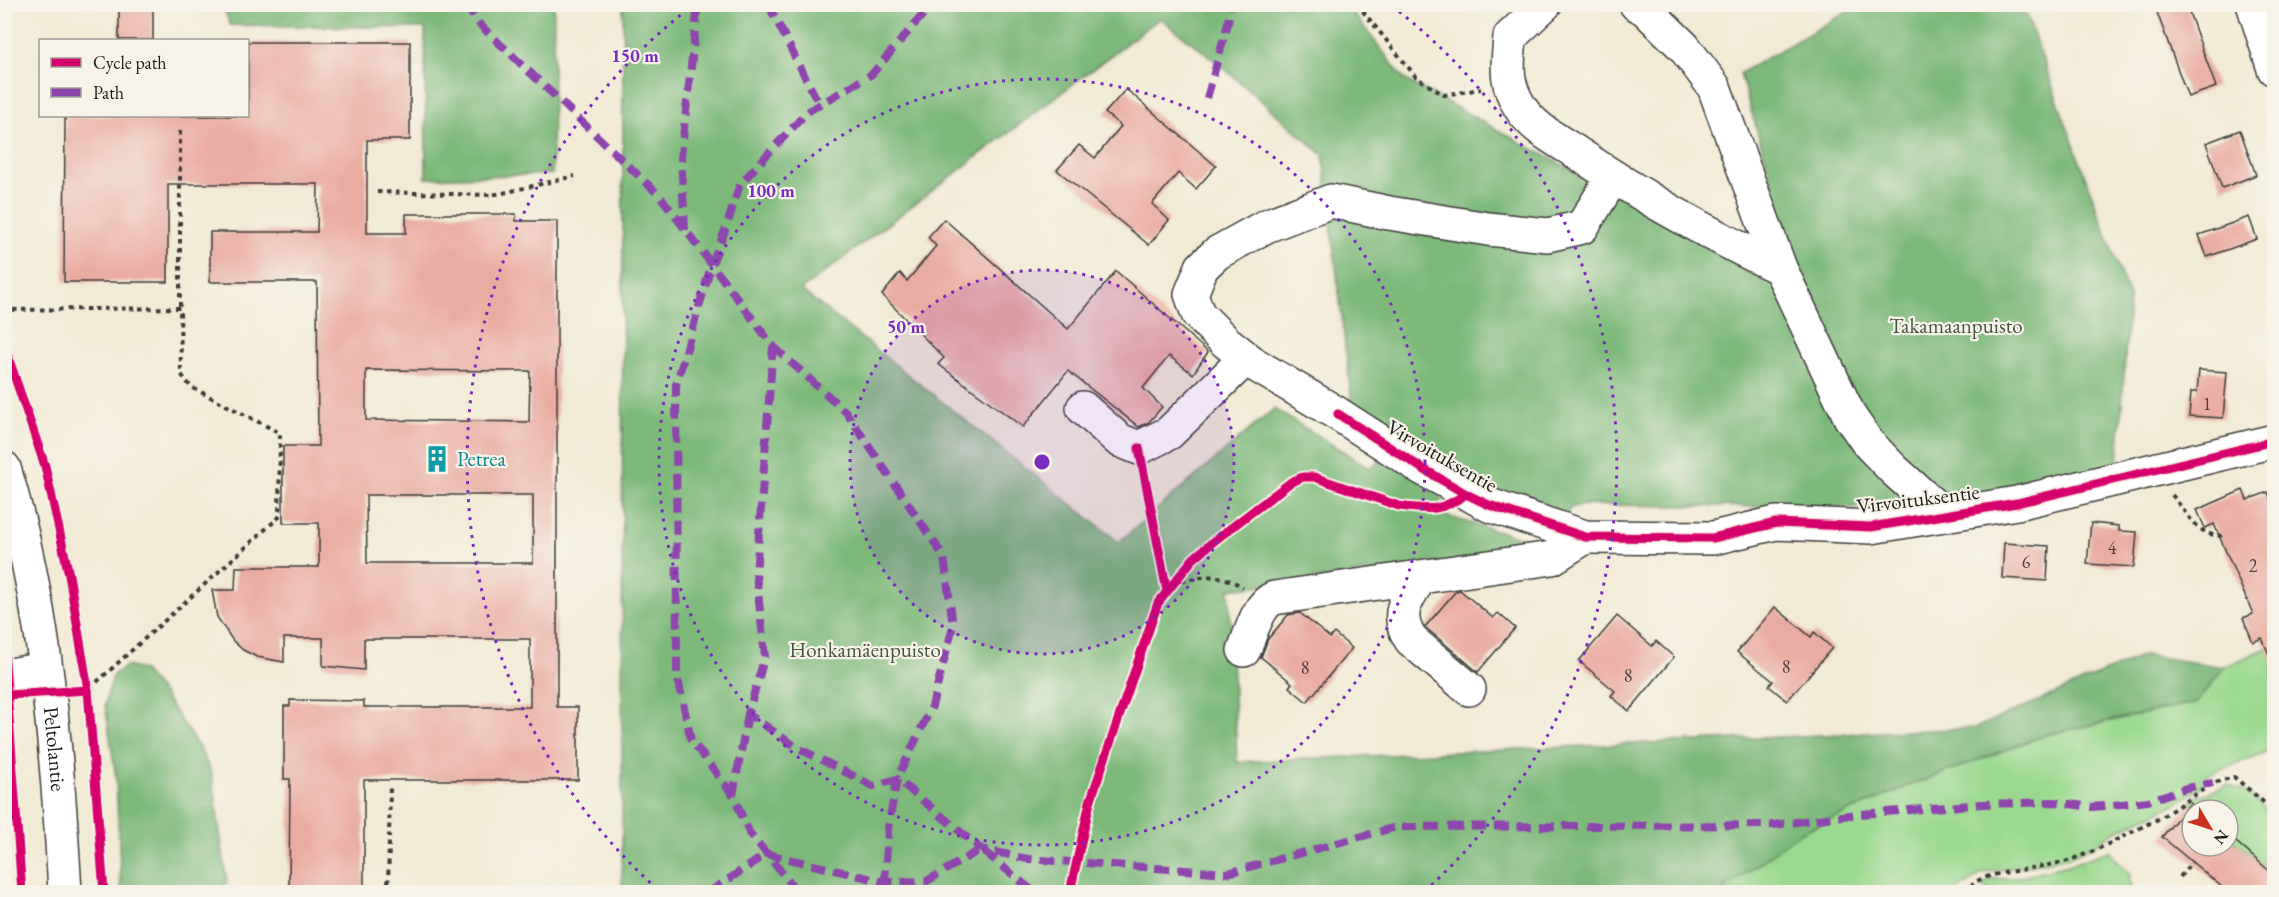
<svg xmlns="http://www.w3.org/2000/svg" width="2279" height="897" viewBox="0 0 2279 897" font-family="'EB Garamond',serif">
  <rect width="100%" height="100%" fill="#f7f3e8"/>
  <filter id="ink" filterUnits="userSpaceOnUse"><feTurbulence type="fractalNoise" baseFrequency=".0167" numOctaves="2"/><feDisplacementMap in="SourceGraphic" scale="12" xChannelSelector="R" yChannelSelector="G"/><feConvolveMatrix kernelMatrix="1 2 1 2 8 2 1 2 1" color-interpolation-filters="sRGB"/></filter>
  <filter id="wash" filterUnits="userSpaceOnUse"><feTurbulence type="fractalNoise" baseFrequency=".008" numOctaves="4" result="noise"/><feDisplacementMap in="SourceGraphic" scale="24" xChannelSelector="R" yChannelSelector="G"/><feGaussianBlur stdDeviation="1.35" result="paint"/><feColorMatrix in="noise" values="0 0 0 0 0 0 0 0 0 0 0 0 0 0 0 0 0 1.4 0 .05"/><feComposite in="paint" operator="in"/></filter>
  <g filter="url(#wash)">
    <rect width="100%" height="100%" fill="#f1ead4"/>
    <g fill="#9ad98e" stroke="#5b7a55" stroke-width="1.5">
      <polygon points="2274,645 2274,749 2205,776 2200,788 2179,802 2114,832 2093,846 2066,858 1983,873 1955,892 1720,892 1801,832 1906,787 2045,735 2197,702 2224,667"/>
      <polygon points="2228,785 2246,792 2274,817 2274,875 2228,835 2228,810 2198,810 2190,803 2195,798"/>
      <polygon points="2109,851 2129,873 2131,892 1990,892 1981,885 1992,879 2013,878 2069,865"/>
    </g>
    <g fill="#7bb979" stroke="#4c6a4a" stroke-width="1.5">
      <polygon points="223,5 554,5 552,174 426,178 425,28 230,25"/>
      <polygon points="623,5 1347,5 1404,79 1761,273 1797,266 1740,73 1859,5 2023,5 2129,297 2118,465 1993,492 1893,508 1584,505 1570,508 1567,516 1473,483 1352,405 1323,155 1218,63 1160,18 801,290 1119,542 1274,409 1370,468 1386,455 1439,488 1446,516 1547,545 1557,551 1229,589 1237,762 1975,728 2145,655 2224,667 2197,702 2045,735 1906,787 1801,832 1720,892 622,892"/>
      <polygon points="126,666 142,670 163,694 200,749 212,775 227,882 217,892 121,892 116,777 105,704 113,675"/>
    </g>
    <g id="blocks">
      <g fill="#e9aca0" fill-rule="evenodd">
        <rect x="119" y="4" width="34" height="36"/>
        <polygon points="2154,4 2186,4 2216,87 2188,97"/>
        <path d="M 248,42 L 410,42 L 410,140 L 367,140 L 367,233 L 406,233 L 406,214 L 516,214 L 516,221 L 557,221 L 557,707 L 578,707 L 578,780 L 364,780 L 364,892 L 289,892 L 290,779 L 284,779 L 284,706 L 290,706 L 290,700 L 364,701 L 364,707 L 530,707 L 530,639 L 364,639 L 364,670 L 323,666 L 323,638 L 284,638 L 284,662 L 257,657 L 243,650 L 233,641 L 217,617 L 212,590 L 235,590 L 236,567 L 319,567 L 319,523 L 283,523 L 283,446 L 318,446 L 317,282 L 210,282 L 210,232 L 317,232 L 318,184 L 168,184 L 168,282 L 64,282 L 65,116 L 248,116 ZM 366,370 L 530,371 L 529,422 L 366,420 ZM 366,495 L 533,495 L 533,563 L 367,563 Z"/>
        <polygon points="1126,89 1216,166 1196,189 1178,173 1152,204 1169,220 1149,245 1057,170 1079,145 1095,158 1121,126 1105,113"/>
        <polygon points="2240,130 2256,175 2222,188 2206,143"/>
        <polygon points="2249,217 2257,239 2207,257 2199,235"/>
        <polygon points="944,219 1068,329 1116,271 1208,352 1193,374 1169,356 1143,388 1162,407 1149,422 1139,427 1068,371 1023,427 938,364 944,358 882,295 900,273 907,281 936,246 928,237"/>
        <polygon points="2199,370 2227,372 2223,418 2189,416 2191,392 2197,392"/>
        <polygon points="2243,490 2247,500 2268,492 2274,508 2274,666 2262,638 2253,642 2243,618 2253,614 2214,524 2205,528 2197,510"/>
        <polygon points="2091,523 2119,526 2119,531 2137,532 2134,567 2087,564"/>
        <polygon points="2004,543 2049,546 2047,581 2002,578"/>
        <polygon points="1460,590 1493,618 1498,613 1515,628 1478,672 1425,627 1456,591"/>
        <polygon points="1775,607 1811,637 1814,632 1832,648 1787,701 1769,686 1773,681 1737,652"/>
        <polygon points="1300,613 1330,638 1334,633 1352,648 1307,702 1289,687 1292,683 1261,657 1268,639 1288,615"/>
        <polygon points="1617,616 1652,646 1656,641 1674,657 1629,711 1611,696 1615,691 1579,661"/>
        <polygon points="2190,803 2198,810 2192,810 2192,846 2228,846 2228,835 2274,875 2274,892 2228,892 2162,837"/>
      </g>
    </g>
  </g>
  <g filter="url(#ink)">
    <use href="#blocks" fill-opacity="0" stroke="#3c3b38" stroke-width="1.5"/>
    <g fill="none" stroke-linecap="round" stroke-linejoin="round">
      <defs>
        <g id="minor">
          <path d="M 1545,4 L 1510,37 C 1508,65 1504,81 1520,107 C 1533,128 1557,140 1577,153 C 1641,196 1710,235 1780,268"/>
          <polyline points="1636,4 1645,9 1684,47 1714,87 1780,268 1850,417 1868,443 1894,470 1944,515"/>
          <polyline points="2253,4 2274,69"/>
          <polyline points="1613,177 1582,227 1548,235 1488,229 1389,213 1331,201 1266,226 1217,253 1202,267 1191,294 1198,314 1226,342 1254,364 1338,414 1420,467 1489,505 1585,537 1713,538 1776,523 1871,527 2017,503 2274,441"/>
          <polyline points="1083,408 1119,440 1139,448 1169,433 1246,358"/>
          <path id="s1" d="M 4,468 C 46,605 57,751 65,892"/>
          <path d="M 1421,577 C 1406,599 1394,614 1411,640 L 1469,689"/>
          <path d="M 1244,650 C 1251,634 1257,605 1274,598 L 1552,558 L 1585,537"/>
          <polyline points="4,676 45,669"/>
        </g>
      </defs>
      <use href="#minor" stroke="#3c3b38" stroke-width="36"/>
      <g stroke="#3c3b38" stroke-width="4" stroke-dasharray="4.5 4.5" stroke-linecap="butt">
        <polyline points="1357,4 1417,78 1444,95 1481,89"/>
        <polyline points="180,131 180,308"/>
        <polyline points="377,192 490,195 503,193 575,176"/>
        <polyline points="4,310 180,308 181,374 191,387 280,433 279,517 88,690"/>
        <path d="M 2172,495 C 2186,512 2200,540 2225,535"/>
        <path d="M 1173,584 C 1200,576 1217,571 1243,587"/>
        <polyline points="2180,877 2192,862"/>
        <polyline points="388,892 390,786"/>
        <polyline points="1963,892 1979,880 1992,875 2065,862 2096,850 2160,818 2213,783 2234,777 2274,811"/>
      </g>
      <use href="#minor" stroke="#fff" stroke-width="33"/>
      <g stroke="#8e44ad" stroke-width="8" stroke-dasharray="15 8" stroke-linecap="butt">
        <polyline points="465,4 477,22 661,197 773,346 756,574 765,656 748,714 798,748 873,786 897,779 981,849 1028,859 1228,873 1396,827 1774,825 1849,815 1983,804 2055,802 2092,807 2122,804 2148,801 2186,788 2213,783"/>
        <polyline points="768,4 819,104"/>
        <polyline points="1207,98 1228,23 1230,4"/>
        <polyline points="685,230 681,156 698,4"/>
        <polyline points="773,346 846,412 944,557 953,626 932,706 897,779 888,828 885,882 879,892"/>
        <polyline points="748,714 733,795 749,832 791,884 795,892"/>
        <polyline points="733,795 691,740 677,675 676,385 711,266 726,228 740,184 807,112 872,74 932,4"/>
        <polyline points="709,892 767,854 885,882 927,881 981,849 1034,892"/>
      </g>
      <defs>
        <g id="cycleway">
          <polyline points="4,345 45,466 69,575 88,690 104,892"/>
          <polyline points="1338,414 1420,467 1466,494 1489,505 1585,537 1713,538 1776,523 1871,527 2017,503 2274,441"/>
          <polyline points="1139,448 1167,591"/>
          <polyline points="4,650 22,892"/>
          <polyline points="7,695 88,690"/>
          <path d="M 1070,892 L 1090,802 L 1158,603 L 1193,559 L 1214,541 L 1291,482 L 1303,477 L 1314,477 L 1399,506 C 1430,510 1440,512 1466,494"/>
        </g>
      </defs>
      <use href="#cycleway" stroke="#f7f3e8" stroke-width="13"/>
      <use href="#cycleway" stroke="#d6006c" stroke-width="9"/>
    </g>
  </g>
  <circle cx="1042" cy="462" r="192" fill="#7b2cbf" fill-opacity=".12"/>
  <g fill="none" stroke="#7b2cbf" stroke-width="3" stroke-dasharray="3 6">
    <circle cx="1042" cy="462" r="192"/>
    <circle cx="1042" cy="462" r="383"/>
    <path d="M657 889A575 575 0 0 1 692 6M1392 6A575 575 0 0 1 1427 889"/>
  </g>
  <defs>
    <symbol id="building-bare" viewBox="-9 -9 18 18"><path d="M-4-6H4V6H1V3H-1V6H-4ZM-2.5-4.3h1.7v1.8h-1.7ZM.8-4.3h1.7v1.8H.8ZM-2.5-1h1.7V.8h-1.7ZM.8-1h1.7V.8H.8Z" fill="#0f9aa8" stroke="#f7f3e8" stroke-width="2.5" paint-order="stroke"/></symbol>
  </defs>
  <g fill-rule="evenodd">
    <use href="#building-bare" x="418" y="440" width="38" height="38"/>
  </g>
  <g text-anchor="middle" stroke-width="4.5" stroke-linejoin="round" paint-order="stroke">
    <g font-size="18" fill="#4f403d">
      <text x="2207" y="410">1</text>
      <text x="2112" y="554">4</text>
      <text x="2026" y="568">6</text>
      <text x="2253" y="572">2</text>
      <text x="1786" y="673">8</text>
      <text x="1305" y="674">8</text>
      <text x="1628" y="682">8</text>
    </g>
    <g font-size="21" fill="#42553e" stroke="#f7f3e8">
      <text x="1956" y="333">Takamaanpuisto</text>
      <text x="865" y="657">Honkamäenpuisto</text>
    </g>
    <g font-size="21" fill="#1c1c1c" stroke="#f7f3e8">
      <text transform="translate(1442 456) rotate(30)" y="7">Virvoituksentie</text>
      <text transform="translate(1918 499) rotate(-7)" y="7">Virvoituksentie</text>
      <text dy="7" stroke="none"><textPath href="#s1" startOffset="286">Peltolantie</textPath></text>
    </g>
    <g font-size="21" fill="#0d838f" stroke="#f7f3e8" text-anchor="start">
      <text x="457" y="466">Petrea</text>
    </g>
  </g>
  <circle cx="1042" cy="462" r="9" fill="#7b2cbf" stroke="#f7f3e8" stroke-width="3"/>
  <g font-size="18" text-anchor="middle" font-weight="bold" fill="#7b2cbf" stroke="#f7f3e8" stroke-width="4.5" stroke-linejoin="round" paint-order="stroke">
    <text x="635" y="62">150 m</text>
    <text x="771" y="197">100 m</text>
    <text x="906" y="333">50 m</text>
  </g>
  <rect width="2279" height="897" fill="none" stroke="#f7f3e8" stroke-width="24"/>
  <rect x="39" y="39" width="210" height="78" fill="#f7f3e8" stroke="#9f9d96" stroke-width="1.5"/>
  <rect x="51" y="58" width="30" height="9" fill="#d6006c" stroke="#9f9d96" stroke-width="1.5"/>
  <text x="93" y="69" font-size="18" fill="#1c1c1c">Cycle path</text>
  <rect x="51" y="88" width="30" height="9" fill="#8e44ad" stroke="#9f9d96" stroke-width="1.5"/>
  <text x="93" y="99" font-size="18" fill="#1c1c1c">Path</text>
  <g transform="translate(2210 828) rotate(129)"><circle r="28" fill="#f7f3e8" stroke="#9f9d96" stroke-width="1.5"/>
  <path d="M0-4.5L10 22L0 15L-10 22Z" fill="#c8321e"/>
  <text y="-9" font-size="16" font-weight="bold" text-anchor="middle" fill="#1c1c1c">N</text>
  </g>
</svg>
